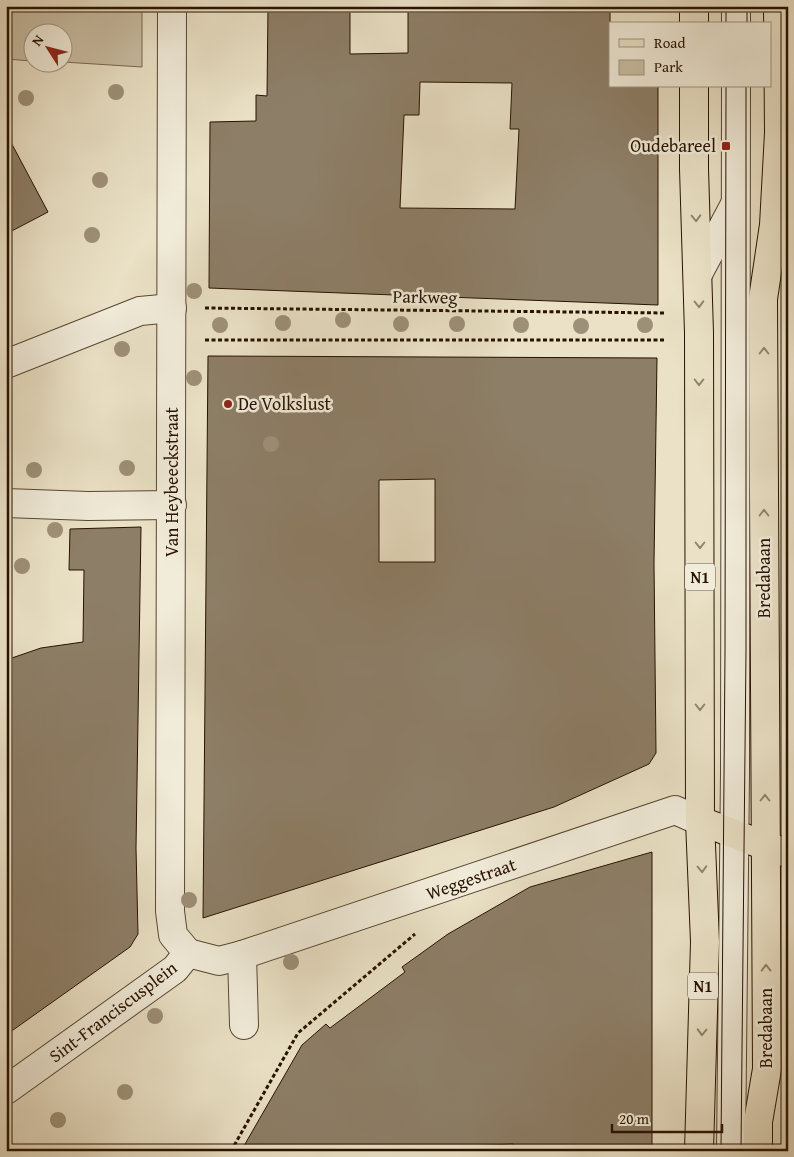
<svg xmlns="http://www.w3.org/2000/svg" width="794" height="1157" viewBox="0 0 794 1157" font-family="'Gentium Book Plus',serif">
  <rect width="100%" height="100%" fill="#eae1c6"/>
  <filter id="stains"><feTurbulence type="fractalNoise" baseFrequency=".004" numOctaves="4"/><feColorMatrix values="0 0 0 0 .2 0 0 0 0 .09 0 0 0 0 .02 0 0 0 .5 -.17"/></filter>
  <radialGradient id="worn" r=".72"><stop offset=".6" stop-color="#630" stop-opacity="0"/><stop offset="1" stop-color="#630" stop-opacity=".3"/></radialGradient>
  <polygon fill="#c9bea4" stroke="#786852" points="6,6 142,6 142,67 63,62 62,32 32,32 32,61 6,59"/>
  <g fill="#8d7e67" stroke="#281200" fill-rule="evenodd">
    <path d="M 268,6 L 350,6 L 350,54 L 408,53 L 408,6 L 610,6 L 610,86 L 658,86 L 658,305 L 209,288 L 210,122 L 256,121 L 256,95 L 267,96 ZM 420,82 L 512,83 L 510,129 L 519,129 L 515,209 L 400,208 L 404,115 L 419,115 Z"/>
    <polygon points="6,133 48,212 6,234"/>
    <path d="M 208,356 L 657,358 L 654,563 L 656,753 L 649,764 L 554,807 L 203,918 ZM 435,479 L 435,562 L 379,562 L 379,480 Z"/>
    <polygon points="141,527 136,848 138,934 130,947 6,1035 6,660 41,648 83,642 84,570 69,570 70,529"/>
    <polygon points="652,852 652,1151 514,1151 513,1144 466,1146 458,1151 241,1151 302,1045 326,1024 330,1028 405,972 402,967 448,934 530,887"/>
  </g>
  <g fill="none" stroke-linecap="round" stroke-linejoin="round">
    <defs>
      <g id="minor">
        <polyline points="172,6 170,911 173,935 188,953"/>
        <polyline points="736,24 736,6"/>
        <polyline points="698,274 734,206"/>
        <polyline points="6,364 140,311 172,308"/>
        <polyline points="6,503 88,506 172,505"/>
        <polyline points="188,953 219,961 242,955 675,810 700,821"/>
        <polyline points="242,955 244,1025"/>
        <polyline points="6,1090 175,969 188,953"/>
        <polyline points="731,1151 735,773 736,86"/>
      </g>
      <g id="major">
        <polyline points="694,24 694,6"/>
        <polyline points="694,86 694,169 699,333 700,821 705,942 699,1151"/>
        <path d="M 700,821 C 730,831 758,845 788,853"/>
        <polyline points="758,1151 758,1122 767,1069 763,299 774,225 779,133 778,6"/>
      </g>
    </defs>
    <use href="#minor" stroke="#584632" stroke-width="30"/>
    <use href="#major" stroke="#281200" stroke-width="30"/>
    <g stroke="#281200" stroke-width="3" stroke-dasharray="4 2.5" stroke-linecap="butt">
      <polyline points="205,308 666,313"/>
      <polyline points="205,340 666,340"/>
      <polyline points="231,1151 298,1033 415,934"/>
    </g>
    <use href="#minor" stroke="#f1ecda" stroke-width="28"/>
    <use href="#major" stroke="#eae1c6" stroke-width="28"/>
    <g stroke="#281200" stroke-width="1">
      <polyline points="726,24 726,6"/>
      <polyline points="747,24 747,6"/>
      <polyline points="721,1151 725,652 726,86"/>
      <polyline points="741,1151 746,651 746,86"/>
    </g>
  </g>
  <g fill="#9e9078">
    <circle cx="116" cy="92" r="8"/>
    <circle cx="26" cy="98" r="8"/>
    <circle cx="100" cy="180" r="8"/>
    <circle cx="92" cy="235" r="8"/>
    <circle cx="194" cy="291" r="8"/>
    <circle cx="343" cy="320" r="8"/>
    <circle cx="283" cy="323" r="8"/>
    <circle cx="401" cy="324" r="8"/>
    <circle cx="457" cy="324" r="8"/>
    <circle cx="220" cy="325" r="8"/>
    <circle cx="521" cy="325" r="8"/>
    <circle cx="645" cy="325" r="8"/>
    <circle cx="581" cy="326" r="8"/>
    <circle cx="122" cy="349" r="8"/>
    <circle cx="194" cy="378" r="8"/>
    <circle cx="271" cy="444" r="8"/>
    <circle cx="127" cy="468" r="8"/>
    <circle cx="34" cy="470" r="8"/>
    <circle cx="55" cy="530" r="8"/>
    <circle cx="22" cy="566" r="8"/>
    <circle cx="189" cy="900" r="8"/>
    <circle cx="291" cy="962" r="8"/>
    <circle cx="155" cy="1016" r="8"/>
    <circle cx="125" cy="1092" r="8"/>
    <circle cx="58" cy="1120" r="8"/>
  </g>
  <defs><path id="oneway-chevron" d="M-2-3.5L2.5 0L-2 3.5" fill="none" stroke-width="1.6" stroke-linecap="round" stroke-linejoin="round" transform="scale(1.25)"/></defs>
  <g stroke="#93846d">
    <use href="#oneway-chevron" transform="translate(696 218) rotate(88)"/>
    <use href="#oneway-chevron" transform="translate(699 304) rotate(89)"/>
    <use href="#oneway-chevron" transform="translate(764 351) rotate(-90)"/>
    <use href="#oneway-chevron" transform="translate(699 382) rotate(90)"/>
    <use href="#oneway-chevron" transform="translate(764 513) rotate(-90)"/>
    <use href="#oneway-chevron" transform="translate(700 545) rotate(90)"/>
    <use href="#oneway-chevron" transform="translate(700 707) rotate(90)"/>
    <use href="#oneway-chevron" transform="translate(765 798) rotate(-90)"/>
    <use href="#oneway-chevron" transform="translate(702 869) rotate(88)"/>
    <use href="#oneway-chevron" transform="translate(766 968) rotate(-91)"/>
    <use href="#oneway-chevron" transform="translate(702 1032) rotate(92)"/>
  </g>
  <g fill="#8f2418" stroke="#f1ecda" stroke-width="2">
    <rect x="721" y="141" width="10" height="10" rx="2.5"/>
    <circle cx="228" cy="404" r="5"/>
  </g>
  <g text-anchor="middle" stroke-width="5" stroke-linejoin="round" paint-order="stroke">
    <g fill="#f1ecda" stroke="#645341" stroke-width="1">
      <rect x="685" y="563.5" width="30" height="27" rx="4"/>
      <rect x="688" y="972.5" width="30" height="27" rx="4"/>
    </g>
    <g font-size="16" font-weight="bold" fill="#281200">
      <text x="700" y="583">N1</text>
      <text x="703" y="992">N1</text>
    </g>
    <g font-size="18" fill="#281200" stroke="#f1ecda" text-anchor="end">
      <text x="716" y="152">Oudebareel</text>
      <text x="238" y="410" text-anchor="start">De Volkslust</text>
    </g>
    <g font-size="18" fill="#281200" stroke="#f1ecda">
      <text transform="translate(425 297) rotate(1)" y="6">Parkweg</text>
      <text transform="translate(172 482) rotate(-90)" y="6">Van Heybeeckstraat</text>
      <text transform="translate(764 578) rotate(-90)" y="6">Bredabaan</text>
      <text transform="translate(471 879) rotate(-19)" y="6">Weggestraat</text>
      <text transform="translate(113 1012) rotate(-37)" y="6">Sint-Franciscusplein</text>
      <text transform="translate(766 1028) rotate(-90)" y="6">Bredabaan</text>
    </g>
  </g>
  <rect width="794" height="1157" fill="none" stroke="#eae1c6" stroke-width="25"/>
  <rect x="8" y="8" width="779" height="1142" fill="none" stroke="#281200" stroke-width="2.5"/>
  <rect x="12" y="12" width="769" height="1132" fill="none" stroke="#281200"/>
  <rect x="609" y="22" width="162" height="65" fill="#f1ecda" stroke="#a19583"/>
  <rect x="619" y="39" width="25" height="8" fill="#eae1c6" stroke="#a19583"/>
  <text x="654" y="48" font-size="15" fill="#281200">Road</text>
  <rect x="619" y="60" width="25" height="15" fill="#c9bea4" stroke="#a19583"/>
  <text x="654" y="72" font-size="15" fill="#281200">Park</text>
  <g transform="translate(48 48) rotate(306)"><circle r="24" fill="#f1ecda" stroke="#a19583"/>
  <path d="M0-4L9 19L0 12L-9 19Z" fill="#8f2418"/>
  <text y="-8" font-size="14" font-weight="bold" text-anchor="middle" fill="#281200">N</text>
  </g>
  <path d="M612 1124v8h110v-8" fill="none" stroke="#281200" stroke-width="2.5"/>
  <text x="619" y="1124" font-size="15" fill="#281200" stroke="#f1ecda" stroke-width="4" paint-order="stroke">20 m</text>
  <rect width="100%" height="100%" filter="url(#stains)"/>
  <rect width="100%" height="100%" fill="url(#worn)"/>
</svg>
